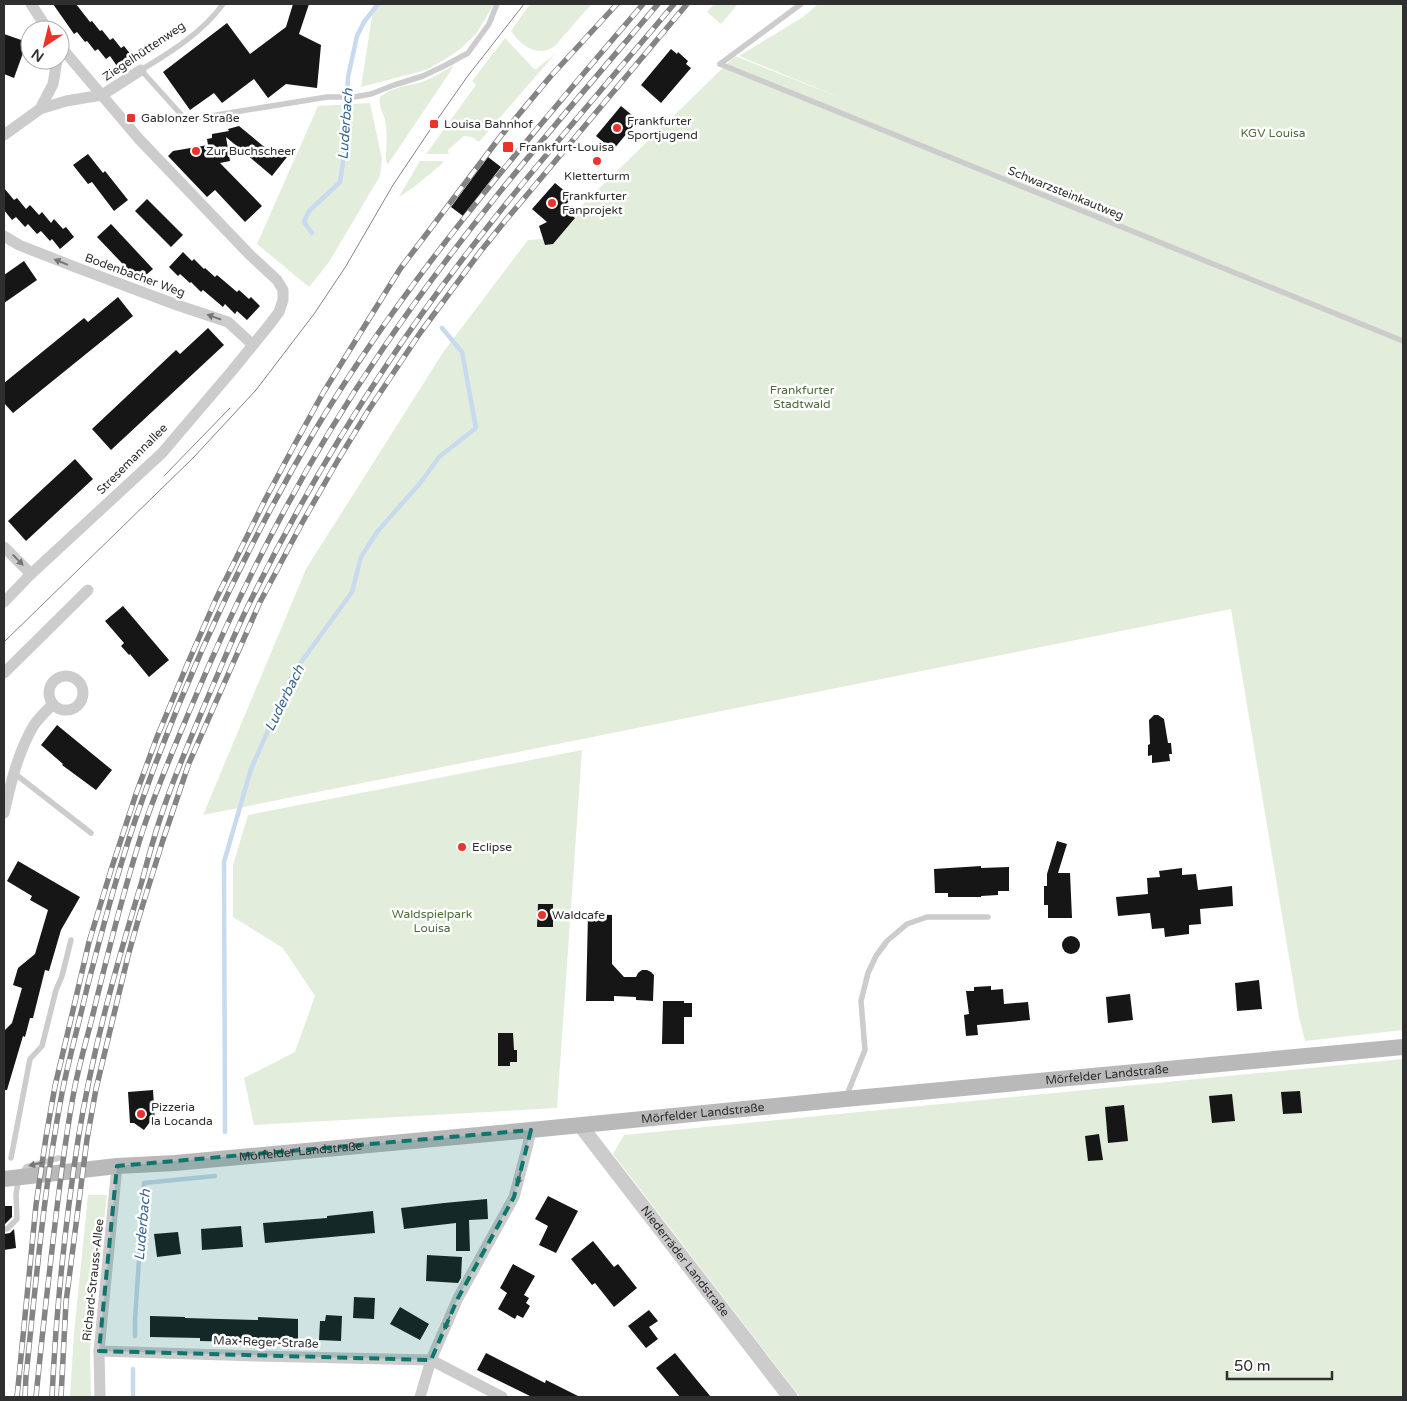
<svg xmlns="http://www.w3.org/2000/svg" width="1407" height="1401" viewBox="0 0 1407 1401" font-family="'Varela Round',sans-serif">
  <rect width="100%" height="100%" fill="#fff"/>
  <g fill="#e3eddc">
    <polygon points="374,4 494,4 476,34 460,49 447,58 426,70 361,87"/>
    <path d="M 530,4 L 592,4 C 584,12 576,21 569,30 C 564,35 560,40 556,45 C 539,59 521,46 511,31 Z"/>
    <polygon points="714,4 738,4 721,24 707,12"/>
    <polygon points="818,4 1403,4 1403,1030 1305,1041 1299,1017 1231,609 203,815 306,569 444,351 528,240 553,238 575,212 735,56 846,100 739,56 803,17"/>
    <polygon points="505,38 534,69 536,69 555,54 479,142 472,137 464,136 448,150 449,154 426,154 476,85 472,81"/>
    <path d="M 454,65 L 450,72 L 388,164 L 386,161 C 386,147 388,134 385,120 C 383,112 378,106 380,97 C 392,87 407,86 422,82 C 433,78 444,71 454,65 Z"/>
    <polygon points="370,103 382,159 380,176 329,262 309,287 257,244 318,106"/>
    <polygon points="420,161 443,161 443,163 414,187 399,197"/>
    <polygon points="582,750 557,1108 254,1125 244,1078 295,1052 315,996 283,948 233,917 233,865 248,815"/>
    <polygon points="1403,1059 1403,1397 800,1397 613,1154 624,1135"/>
    <polygon points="88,1195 107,1195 90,1350 91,1397 70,1397 74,1333"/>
  </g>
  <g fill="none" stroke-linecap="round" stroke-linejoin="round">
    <g stroke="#c8daed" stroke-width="4.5">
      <polyline points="312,233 304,222 309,211 340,182 344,155 348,77 357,36 364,22 378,4"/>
      <polyline points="225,1132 224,862 251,769 294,672 352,592 361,557 377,532 421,482 439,457 476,428 462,352 442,328"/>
      <polyline points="135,1336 135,1320 144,1183 215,1176"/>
      <polyline points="133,1397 133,1369"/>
    </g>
  </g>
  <g fill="#161616">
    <polygon points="53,4 76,4 90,22 92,21 100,31 102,30 110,40 113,38 121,48 124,46 132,56 117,66 110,56 106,59 98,49 95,51 87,41 85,42 77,32 74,34"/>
    <polygon points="293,4 309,4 299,34 321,45 317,88 286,84 268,98 254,79 222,103 214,93 190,110 163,72 227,23 250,54 286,27"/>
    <polygon points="4,34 27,42 14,78 4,74"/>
    <polygon points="671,49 677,54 678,52 688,61 686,64 691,68 661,103 641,85"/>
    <polygon points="621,106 638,120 613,150 596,136"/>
    <polygon points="239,126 274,155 278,150 287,157 272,176 226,137 230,161 220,163 262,206 245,222 215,190 207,197 168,156 173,151 208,145 207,139 212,138 212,134 229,131 228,129"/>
    <polygon points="88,154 103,173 105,171 128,200 114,211 92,182 88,184 73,165"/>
    <polygon points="488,157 501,167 463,216 451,207"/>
    <polygon points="555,183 572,197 563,208 575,218 553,244 545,245 539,226 547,222 532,209"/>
    <polygon points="4,188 14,200 17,198 26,209 30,205 39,215 42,212 51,223 54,219 63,229 66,227 74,237 60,249 52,239 50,241 41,231 37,234 28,224 25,227 16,217 12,220 4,210"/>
    <polygon points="147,199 183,235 171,247 135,211"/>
    <polygon points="111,224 153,269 139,281 97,237"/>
    <polygon points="183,252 192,261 194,259 204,269 205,268 215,277 217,275 237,292 239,290 249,299 251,297 260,306 247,320 237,311 235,314 225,304 223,307 203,290 201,292 191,282 190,283 180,274 178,276 169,267"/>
    <polygon points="24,261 37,280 4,303 4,275"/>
    <polygon points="118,297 133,316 13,413 4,403 4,383 84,318 88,322"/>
    <polygon points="208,328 224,345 111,450 92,429 176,350 180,354"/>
    <polygon points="75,459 93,479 26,541 8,521"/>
    <polygon points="123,606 169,660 149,677 130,654 129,655 121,646 124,643 105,621"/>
    <polygon points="1154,715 1158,715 1164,719 1168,743 1171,743 1172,754 1169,754 1170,761 1152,763 1152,755 1148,756 1148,745 1150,744 1149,720"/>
    <polygon points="57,725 112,770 96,790 62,765 63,764 41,745"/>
    <polygon points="1057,841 1067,844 1058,873 1070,873 1072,918 1048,918 1048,905 1044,905 1044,886 1047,886 1047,874"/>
    <polygon points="18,861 80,897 61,930 49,971 45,970 33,1018 30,1018 25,1037 23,1036 7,1090 4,1090 4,1031 12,1023 22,988 13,985 18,968 35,954 48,910 30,900 32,896 7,881"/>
    <polygon points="981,866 981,868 1009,867 1009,891 998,891 998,895 981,896 981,897 948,897 948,893 935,893 934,869"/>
    <polygon points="1182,868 1182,875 1196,874 1198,890 1232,886 1233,906 1200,909 1201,924 1189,925 1189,934 1165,937 1164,928 1152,929 1150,913 1118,916 1116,897 1148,894 1147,878 1160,877 1159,871"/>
    <polygon points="538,904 553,904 553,927 537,927"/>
    <polygon points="588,914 612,915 612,964 624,977 636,977 638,973 642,970 647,970 651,972 654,975 653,1001 636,1000 636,997 614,996 614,1001 586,1001"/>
    <circle cx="1071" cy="945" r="9"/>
    <polygon points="1259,980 1262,1009 1237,1011 1235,983"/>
    <polygon points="991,986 991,990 1003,989 1004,1004 1028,1002 1030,1020 977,1025 978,1035 966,1036 964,1015 969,1014 966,991 974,991 974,987"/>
    <polygon points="1130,994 1133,1020 1108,1023 1106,997"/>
    <polygon points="663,1001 684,1001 684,1003 692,1003 692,1017 684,1017 684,1044 662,1044"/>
    <polygon points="498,1033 513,1033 514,1050 517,1050 517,1062 510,1062 510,1066 498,1066"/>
    <polygon points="153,1090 155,1122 150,1122 144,1130 134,1123 130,1123 128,1092"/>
    <polygon points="1300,1091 1302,1113 1283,1114 1281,1092"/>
    <polygon points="1232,1094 1235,1121 1212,1123 1209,1096"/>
    <polygon points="1124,1105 1128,1141 1108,1143 1105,1107"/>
    <polygon points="1099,1134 1103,1160 1088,1161 1085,1136"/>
    <polygon points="548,1196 578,1211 556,1253 539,1245 548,1226 535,1219"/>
    <polygon points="487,1199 488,1219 469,1220 470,1251 456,1251 456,1223 404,1229 401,1208 444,1203"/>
    <polygon points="4,1206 12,1206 12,1217 5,1224 4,1224"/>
    <polygon points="373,1211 375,1233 265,1243 263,1223 327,1218 327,1216"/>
    <polygon points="241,1226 243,1247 202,1250 201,1229"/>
    <polygon points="14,1229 16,1248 4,1250 4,1234 10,1233"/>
    <polygon points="178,1232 181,1254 157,1257 154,1234"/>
    <polygon points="593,1241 614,1267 618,1264 637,1288 614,1307 595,1283 592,1285 571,1259"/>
    <polygon points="427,1255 462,1257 461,1278 458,1283 426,1281"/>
    <polygon points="513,1264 535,1276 524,1295 529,1298 526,1303 530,1306 523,1318 517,1315 515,1319 498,1309 507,1293 500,1288"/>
    <polygon points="354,1297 375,1298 374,1319 353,1318"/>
    <polygon points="400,1307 429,1324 420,1340 390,1324"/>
    <polygon points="649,1310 658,1321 649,1327 658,1339 646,1348 628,1326"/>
    <polygon points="326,1315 342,1316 341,1341 319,1340 320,1321 325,1321"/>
    <polygon points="150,1316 185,1317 185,1318 258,1320 258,1317 298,1319 298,1340 243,1339 242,1342 200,1341 200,1338 150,1337"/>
    <polygon points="486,1353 545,1383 546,1380 580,1397 532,1397 477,1370"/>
    <polygon points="675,1353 696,1379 711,1397 680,1397 656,1368"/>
  </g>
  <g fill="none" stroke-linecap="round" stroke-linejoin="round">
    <g stroke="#ccc" stroke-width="5.5">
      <path d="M 223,4 C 203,32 171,52 141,70 L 186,120 L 327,97 L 354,97 L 371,94 L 394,85 L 423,76 L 446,65 L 468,53 L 489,24 L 497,4"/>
      <polyline points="720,64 1403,341"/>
      <polyline points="720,64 801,4"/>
      <polyline points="14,773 91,833"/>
      <polyline points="846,1097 865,1050 861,1001 868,973 876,956 887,941 907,924 927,917 988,917"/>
      <polyline points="11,1158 30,1059 42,1046 56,990 62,976 71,940"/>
      <polyline points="4,1229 7,1229 17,1219 16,1194 19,1177 26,1167 59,1158"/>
    </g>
    <g stroke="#ccc" stroke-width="11">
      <polyline points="31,4 48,30"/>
      <polyline points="40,109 53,84 57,60"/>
      <polyline points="4,135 40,109 66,101 102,95 141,70"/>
      <polyline points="4,236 19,245 75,267 177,305 228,322 253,345"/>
      <polyline points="4,547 31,574"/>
      <polyline points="4,602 31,574 162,453 231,372 270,324 279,312 283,300 283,290 277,280 250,255 139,139 60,46"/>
      <polyline points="4,673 88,590"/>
      <circle cx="66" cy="693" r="17"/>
      <path d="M 4,813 C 11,782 18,752 34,725 C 39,718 46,711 52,705"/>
      <polyline points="99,1351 257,1356 431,1360 502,1397"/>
      <polyline points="100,1397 99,1351 117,1166"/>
      <polyline points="420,1397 431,1360 458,1298 514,1197 527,1148 531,1130"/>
    </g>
    <path stroke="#ccc" stroke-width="15" id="s1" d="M 580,1125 L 790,1397"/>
    <path stroke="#b9b9b9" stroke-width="16" id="s2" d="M 4,1179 L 117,1166 L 175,1163 L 531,1130 L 845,1099 L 1403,1047"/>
    <g stroke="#848484" stroke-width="1">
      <polyline points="164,476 230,408"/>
      <polyline points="4,642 193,458 256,390 314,314 346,266 393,185 434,124 467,77 524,4"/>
    </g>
    <defs>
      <g id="rail">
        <polyline points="17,1397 36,1205 46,1137 55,1086 66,1040 89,942 111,870 136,794 157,737 187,665 216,599 266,498 296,442 323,393 400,269 500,137 550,77 617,4"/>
        <path d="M 25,1397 L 26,1376 C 36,1282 44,1187 62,1093 C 69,1058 79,1023 87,988 C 104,923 121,858 144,795 C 189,670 246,547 314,432 C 407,277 526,141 643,4"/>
        <path d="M 36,1397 C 41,1345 47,1293 53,1241 C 59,1190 65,1137 75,1086 C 80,1061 88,1035 94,1010 C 108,952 123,893 141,836 C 155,791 174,748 192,705 C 243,582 305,463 380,353 C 463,229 562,117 658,4"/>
        <path d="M 52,1397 C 56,1311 65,1225 78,1140 C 92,1052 116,966 142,881 C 148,859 154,836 162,813 C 175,774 192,735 208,697 C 223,663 236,629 253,596 C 292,517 337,439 386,366 C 471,237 575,122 674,4"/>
        <polyline points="61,1397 66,1302 87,1139 96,1089 128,956 139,917 163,840 189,763 260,602 302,523 338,460 368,411 420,333 480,252 505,221 687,4"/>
      </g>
    </defs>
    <use href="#rail" stroke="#848484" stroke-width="5.5"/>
    <use href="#rail" stroke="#fff" stroke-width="4" stroke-dasharray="11" stroke-linecap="butt"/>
  </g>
  <defs><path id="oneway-solid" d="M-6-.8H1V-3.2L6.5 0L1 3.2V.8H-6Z" transform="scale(1.25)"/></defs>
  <g fill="#767676">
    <use href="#oneway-solid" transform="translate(61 262) rotate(-158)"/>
    <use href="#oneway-solid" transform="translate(214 317) rotate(-161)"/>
    <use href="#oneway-solid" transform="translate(18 560) rotate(45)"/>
    <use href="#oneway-solid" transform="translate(36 1164) rotate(166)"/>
    <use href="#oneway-solid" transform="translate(519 1178) rotate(106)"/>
    <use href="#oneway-solid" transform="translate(447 1323) rotate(113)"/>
  </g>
  <path fill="#0f766e" fill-opacity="0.2" stroke="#0f766e" stroke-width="4" stroke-dasharray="10 6" stroke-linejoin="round" d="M 531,1130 L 514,1197 L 458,1298 L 431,1360 L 99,1351 L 117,1166 Z"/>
  <g fill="#eb332b" stroke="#fff" stroke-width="2">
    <rect x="126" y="113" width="10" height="10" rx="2.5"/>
    <rect x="429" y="119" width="10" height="10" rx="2.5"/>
    <circle cx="617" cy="128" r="5"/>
    <rect x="502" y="141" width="12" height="12" rx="2.5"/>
    <circle cx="196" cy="151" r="5"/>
    <circle cx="597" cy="161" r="5"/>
    <circle cx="552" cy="203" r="5"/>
    <circle cx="462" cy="847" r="5"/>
    <circle cx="542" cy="915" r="5"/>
    <circle cx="141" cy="1114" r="5"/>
  </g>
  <g text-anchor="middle" stroke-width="5" stroke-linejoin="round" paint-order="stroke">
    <g font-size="12" fill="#2f2f2f" stroke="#fff">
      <text transform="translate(144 51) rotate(-34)" y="4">Ziegelhüttenweg</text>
      <text transform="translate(1066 193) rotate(22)" y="4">Schwarzsteinkautweg</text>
      <text transform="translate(135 275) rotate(20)" y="4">Bodenbacher Weg</text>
      <text transform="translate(132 459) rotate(-45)" y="4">Stresemannallee</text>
      <text dy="4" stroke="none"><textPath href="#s2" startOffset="1108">Mörfelder Landstraße</textPath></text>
      <text dy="4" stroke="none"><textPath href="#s2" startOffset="702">Mörfelder Landstraße</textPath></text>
      <text dy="4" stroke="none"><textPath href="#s2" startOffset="298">Mörfelder Landstraße</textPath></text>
      <text dy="4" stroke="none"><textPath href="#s1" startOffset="172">Niederräder Landstraße</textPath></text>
      <text transform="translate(93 1280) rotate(-84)" y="4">Richard-Strauss-Allee</text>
      <text transform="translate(266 1342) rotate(2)" y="4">Max-Reger-Straße</text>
    </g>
    <g font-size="12" fill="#2f2f2f" stroke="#fff" text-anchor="start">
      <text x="141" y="122">Gablonzer Straße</text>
      <text x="627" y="125">Frankfurter<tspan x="627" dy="14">Sportjugend</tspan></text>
      <text x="444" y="128">Louisa Bahnhof</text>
      <text x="519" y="151">Frankfurt-Louisa</text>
      <text x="206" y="155">Zur Buchscheer</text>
      <text x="597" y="180" text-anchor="middle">Kletterturm</text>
      <text x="562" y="200">Frankfurter<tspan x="562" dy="14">Fanprojekt</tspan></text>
      <text x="472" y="851">Eclipse</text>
      <text x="552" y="919">Waldcafe</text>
      <text x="151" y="1111">Pizzeria<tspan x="151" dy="14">la Locanda</tspan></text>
    </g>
    <g font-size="12" fill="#4c6d3a" stroke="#fff">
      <text x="1273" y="137">KGV Louisa</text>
      <text x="802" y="394">Frankfurter<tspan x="802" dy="14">Stadtwald</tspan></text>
      <text x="432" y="918">Waldspielpark<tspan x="432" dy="14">Louisa</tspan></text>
    </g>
    <g font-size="14" font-style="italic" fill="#3a6794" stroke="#fff">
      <text transform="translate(345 124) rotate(-86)" y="5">Luderbach</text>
      <text transform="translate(284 698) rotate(-64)" y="5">Luderbach</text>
      <text transform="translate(142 1225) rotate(-85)" y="5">Luderbach</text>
    </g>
  </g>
  <rect width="1407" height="1401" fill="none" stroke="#2f2f2f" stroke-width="10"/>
  <g transform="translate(45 45) rotate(215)"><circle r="24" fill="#ffffff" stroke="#acacac"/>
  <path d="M0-4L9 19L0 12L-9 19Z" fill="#eb332b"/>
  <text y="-8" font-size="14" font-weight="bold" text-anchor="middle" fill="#2f2f2f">N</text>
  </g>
  <path d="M1227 1371v8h105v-8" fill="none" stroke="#2f2f2f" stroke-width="2.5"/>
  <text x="1234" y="1371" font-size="15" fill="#2f2f2f" stroke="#ffffff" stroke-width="4" paint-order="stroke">50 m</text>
</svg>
